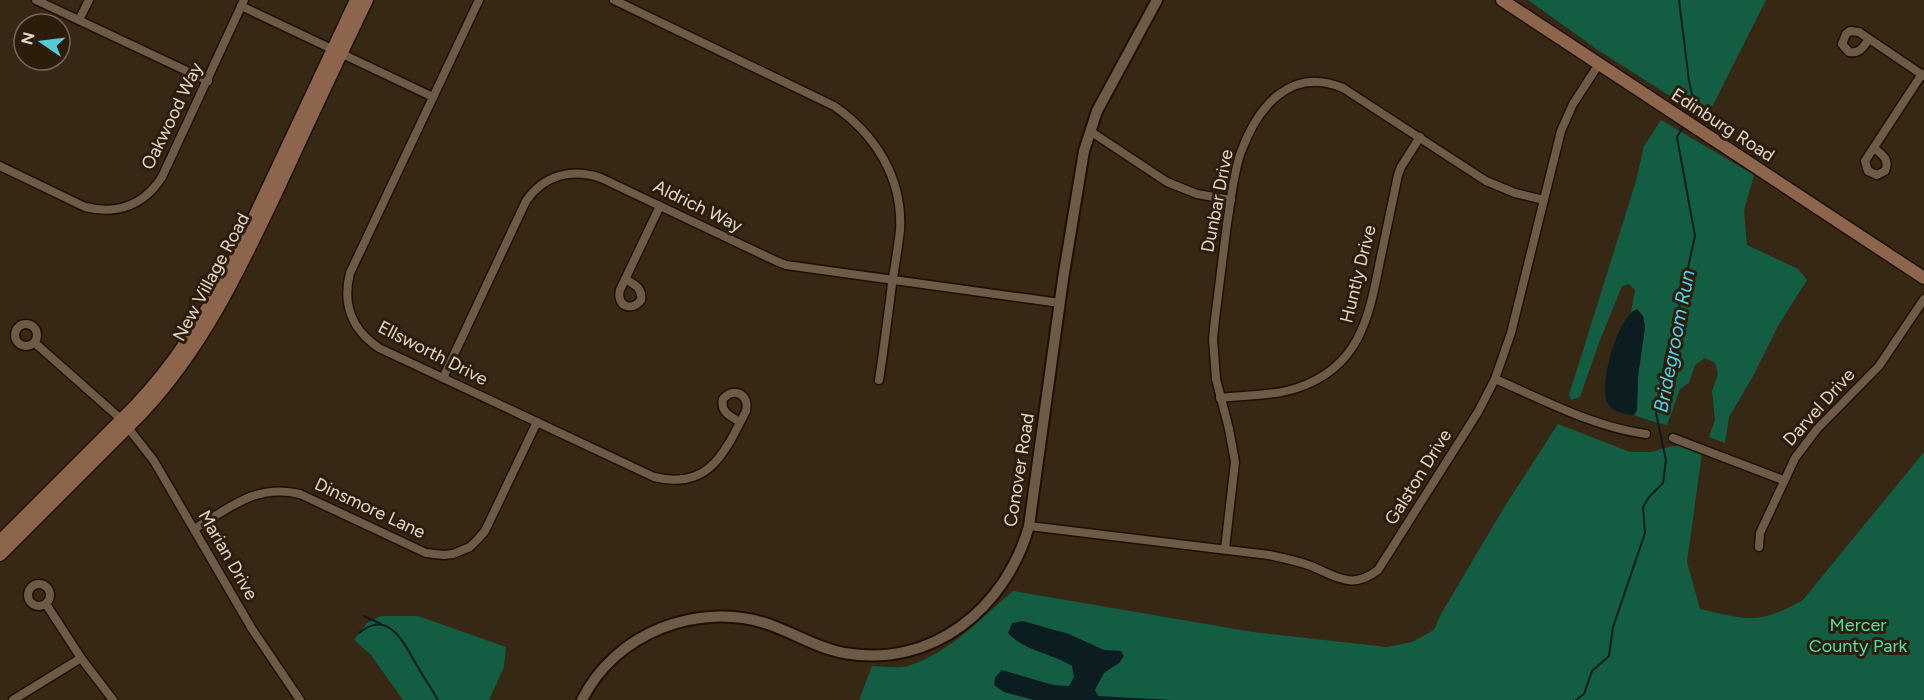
<svg xmlns="http://www.w3.org/2000/svg" width="1924" height="700" viewBox="0 0 1924 700" font-family="Figtree,sans-serif">
  <rect width="100%" height="100%" fill="#372715"/>
  <g fill="#135e43">
    <polygon points="1528,0 1766,0 1706,119 1598,50"/>
    <polygon points="1661,120 1754,175 1744,210 1747,245 1798,269 1807,280 1778,326 1752,378 1729,417 1725,443 1709,437 1715,420 1712,391 1718,374 1715,363 1705,358 1695,365 1689,383 1680,389 1667,425 1654,422 1634,415 1637,410 1638,376 1645,327 1643,316 1637,310 1631,312 1635,290 1629,284 1622,286 1600,340 1580,397 1571,400 1569,395 1636,181 1644,146"/>
    <path d="M 1558,424 L 1630,452 L 1651,452 L 1668,447 L 1685,445 L 1702,453 L 1687,562 L 1700,609 C 1718,613 1744,621 1762,617 C 1776,615 1789,607 1802,601 L 1924,452 L 1924,700 L 859,700 L 872,666 C 883,666 898,669 908,666 C 951,652 980,619 1013,591 L 1253,632 L 1387,647 L 1412,642 L 1434,630 L 1441,614 L 1505,506 Z"/>
    <polygon points="381,616 418,616 506,647 504,667 489,700 403,700 371,655 354,640 367,623"/>
  </g>
  <g fill="#0c1d21">
    <path d="M 1637,309 L 1643,316 L 1645,327 L 1638,376 L 1637,410 L 1634,415 C 1626,415 1613,412 1608,404 C 1598,386 1617,317 1637,309 Z"/>
    <path d="M 1023,621 L 1069,634 L 1104,650 L 1121,651 L 1124,656 L 1119,663 L 1104,673 L 1095,690 L 1098,696 L 1172,700 L 1034,700 L 1004,692 L 994,685 L 995,677 L 1002,670 L 1053,685 L 1069,686 L 1074,677 L 1072,666 C 1052,653 1024,651 1008,633 L 1012,623 Z"/>
  </g>
  <g fill="none" stroke-linecap="round" stroke-linejoin="round">
    <g stroke="#0c1d21" stroke-width="2">
      <polyline points="1679,0 1689,81 1695,107 1689,117"/>
      <polyline points="364,616 381,624"/>
      <path d="M 359,633 C 388,609 403,641 416,664 C 423,676 431,688 438,700"/>
      <polyline points="1576,700 1584,694 1592,671 1609,656 1613,627 1645,533 1643,507 1649,497 1663,483 1666,460 1656,413 1666,355 1675,326 1695,236 1677,137 1684,125"/>
    </g>
    <defs>
      <g id="minor">
        <polyline points="36,0 208,81"/>
        <path d="M 479,0 L 350,273 C 342,304 352,330 379,348 L 654,477 C 709,491 725,452 746,411 C 750,395 734,386 723,399 C 720,412 730,416 740,422"/>
        <path d="M 614,0 L 834,106 C 875,134 903,178 900,230 C 898,248 895,266 892,284 C 888,316 884,348 879,380"/>
        <polyline points="241,6 433,97"/>
        <polyline points="79,20 89,0"/>
        <path d="M 1869,39 C 1863,47 1860,54 1849,52 L 1842,44 L 1846,34 L 1850,31 L 1859,32 L 1924,76"/>
        <polyline points="1090,131 1167,182 1197,194 1231,200"/>
        <path d="M 1874,148 C 1883,155 1890,160 1885,171 L 1877,175 L 1868,171 L 1865,161 L 1922,74"/>
        <path d="M 0,166 L 85,207 C 117,215 144,205 162,177 L 244,0"/>
        <path d="M 625,279 C 634,284 643,288 641,300 C 631,313 616,305 620,290 L 660,206"/>
        <circle cx="26" cy="335" r="11"/>
        <polyline points="35,343 122,420 154,461 252,629 300,700"/>
        <path d="M 443,378 L 526,201 C 544,175 571,168 601,178 L 776,261 L 786,265 L 1060,303"/>
        <path d="M 1495,379 C 1544,400 1593,427 1646,434"/>
        <path d="M 1220,398 C 1245,395 1273,396 1297,388 C 1360,367 1369,317 1380,261 C 1386,232 1392,203 1398,175 L 1401,167 L 1420,137"/>
        <polyline points="1673,438 1783,480"/>
        <path d="M 1029,526 L 1269,555 C 1283,558 1298,561 1311,566 C 1337,577 1352,590 1378,570 L 1478,412 L 1495,379 L 1511,333 L 1561,131 L 1573,104 L 1599,64"/>
        <path d="M 194,529 C 230,508 256,483 300,494 L 426,553 L 444,555 L 453,554 L 470,547 L 478,539 L 485,531 L 537,422"/>
        <polyline points="1759,547 1760,533 1795,458 1817,429 1879,366 1924,299"/>
        <path d="M 1225,549 L 1235,462 L 1229,429 L 1216,379 L 1213,339 L 1215,319 C 1219,287 1223,255 1227,224 C 1231,200 1233,174 1241,152 C 1258,106 1291,66 1343,88 L 1486,181 L 1515,193 L 1544,200"/>
        <circle cx="39" cy="595" r="11"/>
        <polyline points="46,604 81,658 113,700"/>
        <polyline points="13,700 81,658"/>
      </g>
      <path id="tertiary" d="M 582,700 C 615,633 697,601 768,624 C 794,633 817,648 844,653 C 932,669 1006,608 1029,526 L 1063,279 L 1084,151 L 1097,111 L 1157,0"/>
      <g id="secondary">
        <polyline points="1502,0 1924,278"/>
        <path d="M 0,541 L 135,406 C 176,363 206,314 233,262 L 356,0"/>
        <path d="M 0,555 L 142,413 C 204,347 241,267 279,187 C 308,124 337,62 367,0"/>
      </g>
    </defs>
    <use href="#minor" stroke="#1e0f01" stroke-width="11"/>
    <use href="#tertiary" stroke="#1e0f01" stroke-width="14"/>
    <use href="#secondary" stroke="#1e0f01" stroke-width="15"/>
    <use href="#minor" stroke="#6d5a47" stroke-width="8"/>
    <use href="#tertiary" stroke="#6d5a47" stroke-width="10"/>
    <use href="#secondary" stroke="#8d644c" stroke-width="12"/>
  </g>
  <g text-anchor="middle" stroke-width="6" stroke-linejoin="round" paint-order="stroke">
    <g font-size="18" fill="#e1d7cc" stroke="#2c1d0b">
      <text transform="translate(172 116) rotate(-64)" y="6">Oakwood Way</text>
      <text transform="translate(1723 125) rotate(33)" y="6">Edinburg Road</text>
      <text transform="translate(1217 201) rotate(-79)" y="6">Dunbar Drive</text>
      <text transform="translate(698 206) rotate(26)" y="6">Aldrich Way</text>
      <text transform="translate(1358 274) rotate(-76)" y="6">Huntly Drive</text>
      <text transform="translate(211 277) rotate(-62)" y="6">New Village Road</text>
      <text transform="translate(433 353) rotate(27)" y="6">Ellsworth Drive</text>
      <text transform="translate(1819 407) rotate(-48)" y="6">Darvel Drive</text>
      <text transform="translate(1019 470) rotate(-81)" y="6">Conover Road</text>
      <text transform="translate(1418 477) rotate(-58)" y="6">Galston Drive</text>
      <text transform="translate(370 508) rotate(25)" y="6">Dinsmore Lane</text>
      <text transform="translate(228 555) rotate(60)" y="6">Marian Drive</text>
    </g>
    <g font-size="18" fill="#4be1a9" stroke="#2c1d0b">
      <text x="1858" y="631">Mercer<tspan x="1858" dy="21">County Park</tspan></text>
    </g>
    <g font-size="20" font-style="italic" fill="#4dd3ef" stroke="#2c1d0b">
      <text transform="translate(1674 341) rotate(-79)" y="7">Bridegroom Run</text>
    </g>
  </g>
  <g transform="translate(42 42) rotate(284)"><circle r="28" fill="#2c1d0b" stroke="#746758" stroke-width="1.5"/>
  <path d="M0-4.5L10 22L0 15L-10 22Z" fill="#52cbd9"/>
  <text y="-9" font-size="16" font-weight="bold" text-anchor="middle" fill="#e1d7cc">N</text>
  </g>
</svg>
